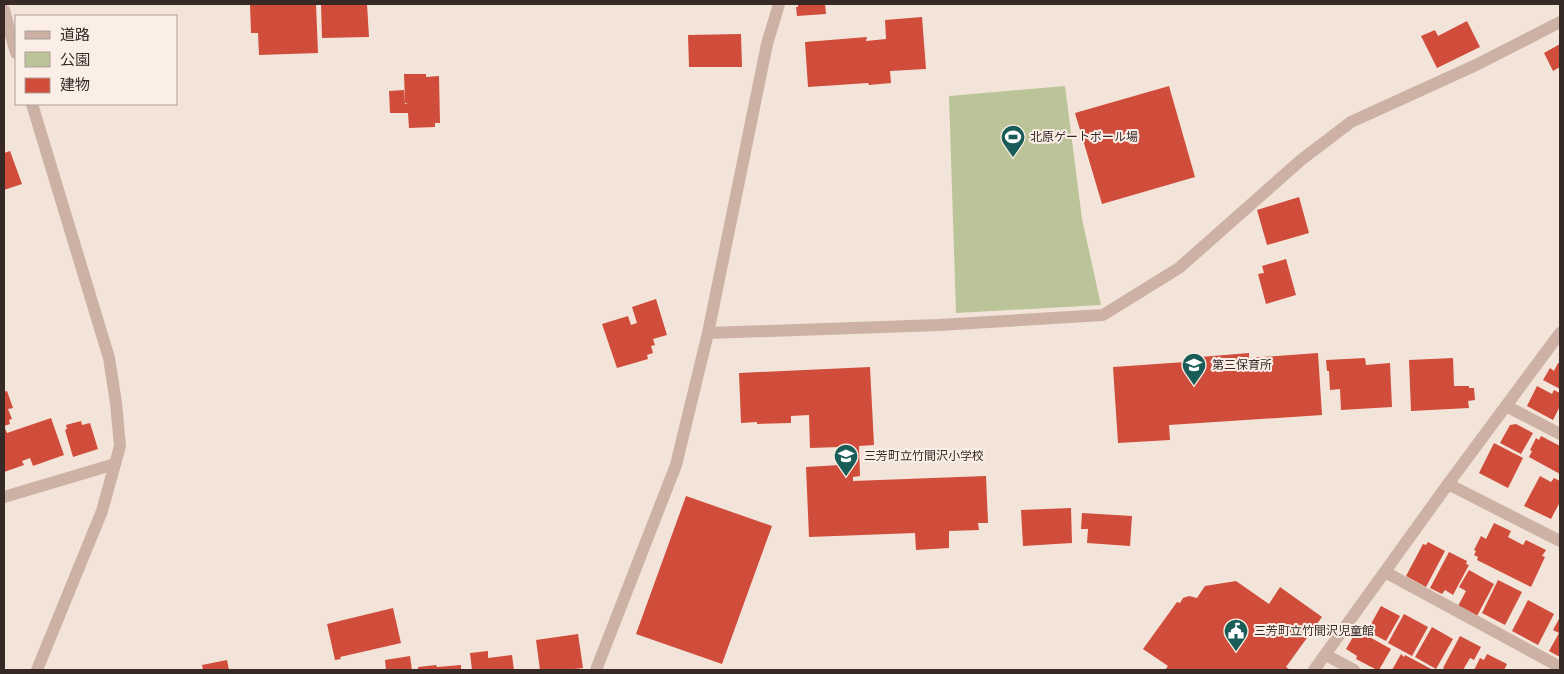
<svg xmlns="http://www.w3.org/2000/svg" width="1564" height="674" viewBox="0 0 1564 674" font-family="'DM Sans','Noto Sans JP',sans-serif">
  <rect width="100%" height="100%" fill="#f3e4d9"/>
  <polygon fill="#bac498" points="1065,86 1082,219 1101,305 956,313 949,96"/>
  <g fill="#d04c3b">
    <polygon points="250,4 316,4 318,53 259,55 258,33 251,33"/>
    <polygon points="321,4 367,4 369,37 322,38"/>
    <polygon points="798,4 825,4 826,14 797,16 796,7 798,7"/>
    <polygon points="922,17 926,69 890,71 891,83 869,85 868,83 808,87 805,42 867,37 866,41 886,39 885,20"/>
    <polygon points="1467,21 1480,47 1437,68 1421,36 1435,30 1438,36"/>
    <polygon points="741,34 742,67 689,67 688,35"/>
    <polygon points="1560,44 1560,67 1553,71 1544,53"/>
    <polygon points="404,74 426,74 426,77 439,76 440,123 435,123 435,127 409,128 408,113 390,113 389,91 404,90 405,104 408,103 405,103"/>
    <polygon points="1169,86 1195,177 1102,204 1075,113"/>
    <polygon points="10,151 22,184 4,190 4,153"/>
    <polygon points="1299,197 1309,233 1267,245 1257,210"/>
    <polygon points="1286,259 1296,295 1266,304 1258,274 1264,273 1262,266"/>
    <polygon points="656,299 667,335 653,339 655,345 651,346 653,353 647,355 648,359 617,368 602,324 628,316 631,325 637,323 632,307"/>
    <polygon points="1249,353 1249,358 1318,353 1322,415 1169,425 1170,440 1118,443 1113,367 1200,361 1200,357"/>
    <polygon points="1365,358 1366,365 1390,363 1392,407 1341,410 1340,389 1330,390 1329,371 1327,371 1326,360"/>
    <polygon points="1453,358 1454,386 1469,386 1469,388 1474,388 1475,400 1468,401 1469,408 1411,411 1409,360"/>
    <polygon points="1558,363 1560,364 1560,389 1543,380 1550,368 1554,371"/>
    <polygon points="870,367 874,445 859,446 860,476 853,477 853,481 986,476 988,523 978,523 979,530 949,531 949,548 916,550 915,533 809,537 806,467 840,465 839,447 810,448 809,415 791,416 791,423 757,424 757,422 741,423 739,373"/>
    <polygon points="1537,386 1552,394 1554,390 1560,393 1560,406 1553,420 1527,406"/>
    <polygon points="7,391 13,408 8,409 12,419 9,420 10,424 4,426 4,392"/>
    <polygon points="51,418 64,455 33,466 30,458 22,461 24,465 4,472 4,426 7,433"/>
    <polygon points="81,421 82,425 90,423 98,449 73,457 65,430 67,429 66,425"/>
    <polygon points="1516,424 1533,433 1521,454 1500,443 1510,425"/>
    <polygon points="1541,436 1560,446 1560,474 1529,457 1532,451 1530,450 1536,438 1539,440"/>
    <polygon points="1494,443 1523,458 1508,488 1479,473"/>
    <polygon points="1540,476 1551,482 1554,478 1560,481 1560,502 1551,519 1524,506"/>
    <polygon points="686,496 772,526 722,664 636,634"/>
    <polygon points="1071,508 1072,543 1023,546 1021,510"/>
    <polygon points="1082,513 1132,516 1130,546 1087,543 1088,529 1081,529"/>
    <polygon points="1494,523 1511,531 1508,537 1523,545 1526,540 1546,550 1542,556 1545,557 1531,587 1477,560 1478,557 1474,555 1476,551 1474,550 1481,536 1486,539"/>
    <polygon points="1428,542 1445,551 1426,587 1406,576 1423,544 1426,545"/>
    <polygon points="1449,552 1467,561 1466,564 1469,565 1453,595 1445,590 1442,594 1430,588"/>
    <polygon points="1469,570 1494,584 1477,616 1458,606 1466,591 1459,587"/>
    <polygon points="1498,580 1522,592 1505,625 1482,613"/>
    <polygon points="1236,581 1269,604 1280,587 1322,617 1286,667 1289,669 1289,670 1165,670 1168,666 1143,649 1177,602 1180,603 1183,598 1189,596 1197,598 1205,586"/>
    <polygon points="1528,600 1554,614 1538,645 1512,631"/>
    <polygon points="1381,606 1400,616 1386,641 1367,631"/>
    <polygon points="393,608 401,643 340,657 341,659 335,660 327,624"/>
    <polygon points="1404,614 1428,627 1412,656 1388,643"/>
    <polygon points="1560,617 1560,657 1549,651 1559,633 1553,630"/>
    <polygon points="1432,627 1453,639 1436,669 1415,657"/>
    <polygon points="1357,630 1391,649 1379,670 1377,670 1356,659 1357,656 1346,649"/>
    <polygon points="578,634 583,668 567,670 540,670 536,640"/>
    <polygon points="1460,636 1481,647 1474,660 1470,658 1463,670 1446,670 1443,668"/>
    <polygon points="488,651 488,658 512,655 514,670 472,670 470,653"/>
    <polygon points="1401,654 1404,657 1405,655 1433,670 1392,670"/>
    <polygon points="1487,654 1507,664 1504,670 1474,670 1480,658 1484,660"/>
    <polygon points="410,656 412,670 386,670 385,660"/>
    <polygon points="227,660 229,670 203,670 202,665"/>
    <polygon points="436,665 437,667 461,665 461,670 418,670 418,667"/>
  </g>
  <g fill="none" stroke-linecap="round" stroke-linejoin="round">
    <polyline stroke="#ccb1a4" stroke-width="12" points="4,497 115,464"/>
    <g stroke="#ccb1a4" stroke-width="12">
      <polyline points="708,333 939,325 1103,315 1179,268 1301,160 1351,122 1476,65 1560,22"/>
      <polyline points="1506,406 1560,434"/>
      <polyline points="1448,484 1560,541"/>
      <polyline points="1385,572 1560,667"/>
      <polyline points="1326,655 1354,670"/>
      <polyline points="596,670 676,465 708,333 767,44 779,4"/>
      <polyline points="1314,670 1448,484 1560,333"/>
    </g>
    <g stroke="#ccb1a4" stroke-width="12">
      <polyline points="4,10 16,53"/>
      <polyline points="32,104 109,358 116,403 120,446 102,511 37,670"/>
    </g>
  </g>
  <defs>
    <symbol id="stadium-pin" viewBox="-11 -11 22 30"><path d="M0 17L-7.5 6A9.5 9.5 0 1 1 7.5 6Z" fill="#195c58" stroke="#fbeee6"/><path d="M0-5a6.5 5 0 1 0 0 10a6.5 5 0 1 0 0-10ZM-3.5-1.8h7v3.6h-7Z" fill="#fff"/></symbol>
    <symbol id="school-pin" viewBox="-11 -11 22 30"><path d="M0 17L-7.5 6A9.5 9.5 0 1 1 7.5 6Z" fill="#195c58" stroke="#fbeee6"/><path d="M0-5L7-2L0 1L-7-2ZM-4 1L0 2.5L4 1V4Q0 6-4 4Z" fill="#fff"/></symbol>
    <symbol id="civic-pin" viewBox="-11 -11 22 30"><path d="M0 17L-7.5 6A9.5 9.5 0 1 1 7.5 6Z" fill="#195c58" stroke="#fbeee6"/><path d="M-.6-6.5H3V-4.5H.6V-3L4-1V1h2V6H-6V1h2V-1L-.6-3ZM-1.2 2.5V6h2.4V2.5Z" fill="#fff"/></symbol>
  </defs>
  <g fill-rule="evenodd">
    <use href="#stadium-pin" x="999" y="123" width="28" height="38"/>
    <use href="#school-pin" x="1180" y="351" width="28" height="38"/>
    <use href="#school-pin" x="832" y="442" width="28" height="38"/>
    <use href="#civic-pin" x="1222" y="617" width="28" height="38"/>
  </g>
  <g text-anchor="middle" stroke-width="4" stroke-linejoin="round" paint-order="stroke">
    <g font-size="12" fill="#372926" stroke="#fbeee6" text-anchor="start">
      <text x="1030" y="141">北原ゲートボール場</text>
      <text x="1212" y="369">第三保育所</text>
      <text x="864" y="460">三芳町立竹間沢小学校</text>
      <text x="1254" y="635">三芳町立竹間沢児童館</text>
    </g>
  </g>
  <rect width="1564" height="674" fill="none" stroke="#372926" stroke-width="10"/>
  <rect x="15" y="15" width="162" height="90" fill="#fbeee6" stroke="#ad9f99"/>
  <rect x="25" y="31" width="25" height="8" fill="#ccb1a4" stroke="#ad9f99"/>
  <text x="60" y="40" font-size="15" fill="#372926">道路</text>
  <rect x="25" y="52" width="25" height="15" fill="#bac498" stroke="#ad9f99"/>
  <text x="60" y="65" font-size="15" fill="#372926">公園</text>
  <rect x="25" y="78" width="25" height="15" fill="#d04c3b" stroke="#ad9f99"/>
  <text x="60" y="90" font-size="15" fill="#372926">建物</text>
</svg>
